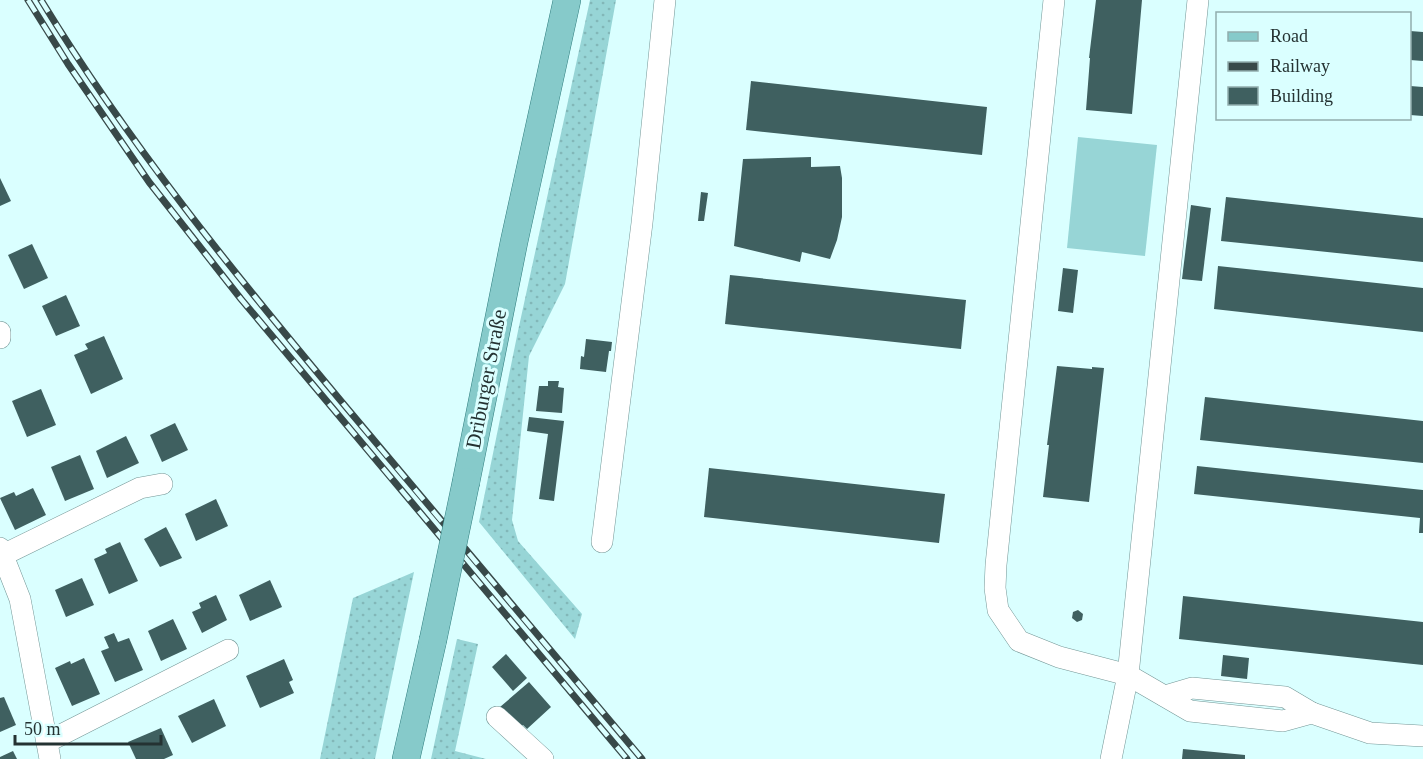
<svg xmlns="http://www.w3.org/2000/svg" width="1423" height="759" viewBox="0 0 1423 759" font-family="'Times New Roman',serif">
  <defs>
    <pattern id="grass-dots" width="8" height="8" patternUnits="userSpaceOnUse" patternTransform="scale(1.5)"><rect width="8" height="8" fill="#97d5d6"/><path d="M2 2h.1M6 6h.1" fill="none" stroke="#82b7b8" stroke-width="1.8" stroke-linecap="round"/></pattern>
  </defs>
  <rect width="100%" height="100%" fill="#daffff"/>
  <g fill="url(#grass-dots)">
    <polygon points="590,0 616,0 565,284 529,356 512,520 518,541 582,614 575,639 479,522 518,331"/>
    <polygon points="414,572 375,759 320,759 353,598"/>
    <polygon points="457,639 478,644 455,751 486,759 431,759"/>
  </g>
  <polygon fill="#97d5d6" points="1078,137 1157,145 1145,256 1067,248"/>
  <g fill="#3f6060">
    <polygon points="1096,0 1142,0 1132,114 1086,110 1090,58 1089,58"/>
    <polygon points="1410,31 1423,32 1423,61 1410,60"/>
    <polygon points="751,81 987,107 982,155 746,130"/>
    <polygon points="1410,86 1423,87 1423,116 1410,115"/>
    <polygon points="811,157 811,167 840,166 842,178 842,217 837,240 830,259 802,252 800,262 734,246 743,159"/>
    <polygon points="0,178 11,201 0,206"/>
    <polygon points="701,192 708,193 704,221 698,221"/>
    <polygon points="1226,197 1423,218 1423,262 1221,241"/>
    <polygon points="1191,205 1211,208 1202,281 1182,279"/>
    <polygon points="32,244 48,278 24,289 8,255"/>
    <polygon points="1218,266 1423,288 1423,332 1214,309"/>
    <polygon points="1063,268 1078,270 1073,313 1058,311"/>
    <polygon points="730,275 966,300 961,349 725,324"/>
    <polygon points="66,295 80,326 56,336 42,306"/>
    <polygon points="104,336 123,379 91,394 74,355 88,349 85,344"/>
    <polygon points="586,339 612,342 611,351 609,351 606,372 580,369 581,356 584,357"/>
    <polygon points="1057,366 1092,369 1092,367 1104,368 1089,502 1043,497 1049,445 1047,445"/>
    <polygon points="548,381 559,381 558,387 564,388 562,413 536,411 539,386 548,386"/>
    <polygon points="41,389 56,425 27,437 12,401"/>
    <polygon points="1205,397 1423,421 1423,463 1200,440"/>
    <polygon points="529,417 564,421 554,501 539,499 548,434 527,431"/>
    <polygon points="175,423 188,450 162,462 150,435"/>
    <polygon points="126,436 139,463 107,478 96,451"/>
    <polygon points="80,455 94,489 65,501 51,467"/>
    <polygon points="1197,466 1423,490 1423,533 1419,533 1420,518 1194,494"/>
    <polygon points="709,468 945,494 939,543 704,517"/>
    <polygon points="33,488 46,515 15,530 0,498 14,492 16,496"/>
    <polygon points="216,499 228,526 196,541 185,514"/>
    <polygon points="166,527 182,558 160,567 144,539"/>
    <polygon points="120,542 138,581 109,594 94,559 107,553 105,549"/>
    <polygon points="82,578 94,605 66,617 55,590"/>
    <polygon points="270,580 282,607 250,621 239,595"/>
    <polygon points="216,595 227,620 202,633 192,612 201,608 199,603"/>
    <polygon points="1183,596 1423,622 1423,665 1179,639"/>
    <polygon points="1078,610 1083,614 1082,620 1077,622 1072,618 1073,612"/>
    <polygon points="173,619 187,649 161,661 148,631"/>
    <polygon points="114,633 118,642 129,638 143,670 115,682 101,651 109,648 104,637"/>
    <polygon points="506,654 527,678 513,691 492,667"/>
    <polygon points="1223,655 1249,658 1247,679 1221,676"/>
    <polygon points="84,658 100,694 72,706 55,668 70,661 71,664"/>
    <polygon points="284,659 293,680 289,682 294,693 260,708 246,676"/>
    <polygon points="529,682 551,707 527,729 523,725 519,728 500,707"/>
    <polygon points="4,697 16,725 0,732 0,698"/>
    <polygon points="214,699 226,726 192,743 178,716"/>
    <polygon points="161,728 173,755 164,759 136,759 128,742"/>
    <polygon points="1183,749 1245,755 1245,759 1182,759"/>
    <polygon points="13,751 17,759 0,759 0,757"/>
  </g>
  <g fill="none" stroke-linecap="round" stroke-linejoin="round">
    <defs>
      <g id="minor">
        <polyline points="1054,0 996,565 995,588 998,610 1019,641 1059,657 1128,675 1190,711 1283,721 1312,713 1370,733 1423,736"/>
        <polyline points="0,332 0,338"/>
        <polyline points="602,542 642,223 665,0"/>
        <polyline points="0,548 20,599 50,759"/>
        <polyline points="3,555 140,488 162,484"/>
        <polyline points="1165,696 1192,688 1285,697 1312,713"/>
        <polyline points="497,717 543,759"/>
        <polyline points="47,742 228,650"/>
        <polyline points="1111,759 1128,675 1198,0"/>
      </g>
      <g id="major">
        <polyline points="466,482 514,242 567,0"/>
        <polyline points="406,759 433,640"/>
      </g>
    </defs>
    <use href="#minor" stroke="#749696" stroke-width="22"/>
    <use href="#major" stroke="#2f7d7e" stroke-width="28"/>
    <use href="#minor" stroke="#fff" stroke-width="21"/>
    <use href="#major" stroke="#86caca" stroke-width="27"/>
    <defs>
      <g id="rail">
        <polyline points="28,0 68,64 149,182 241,299 627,759"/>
        <path d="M 41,0 C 128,143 234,273 341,401 C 441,521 542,640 642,759"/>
      </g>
    </defs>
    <use href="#rail" stroke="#384949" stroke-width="7"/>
    <use href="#rail" stroke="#daffff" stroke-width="4.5" stroke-dasharray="14" stroke-linecap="butt"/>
    <defs>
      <polyline id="major-bridge" points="433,640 466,482"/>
    </defs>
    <use href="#major-bridge" stroke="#2f7d7e" stroke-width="28" stroke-linecap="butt"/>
    <use href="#major-bridge" stroke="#86caca" stroke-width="27"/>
  </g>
  <g text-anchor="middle" stroke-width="6" stroke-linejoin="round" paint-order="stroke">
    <g font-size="21" fill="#243232" stroke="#daffff">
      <text transform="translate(486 379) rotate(-79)" y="7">Driburger Straße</text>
    </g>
  </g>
  <rect x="1216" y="12" width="195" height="108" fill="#daffff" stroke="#91adad" stroke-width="1.5"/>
  <rect x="1228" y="32" width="30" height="9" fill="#86caca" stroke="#91adad" stroke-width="1.5"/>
  <text x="1270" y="42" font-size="18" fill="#243232">Road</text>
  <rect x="1228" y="62" width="30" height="9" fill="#384949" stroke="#91adad" stroke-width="1.5"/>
  <text x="1270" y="72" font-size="18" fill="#243232">Railway</text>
  <rect x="1228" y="87" width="30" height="18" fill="#3f6060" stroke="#91adad" stroke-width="1.5"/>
  <text x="1270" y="102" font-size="18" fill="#243232">Building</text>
  <path d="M15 735v9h146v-9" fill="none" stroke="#243232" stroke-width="3"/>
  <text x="24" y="735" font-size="18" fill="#243232" stroke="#daffff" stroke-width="4.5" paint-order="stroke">50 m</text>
</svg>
